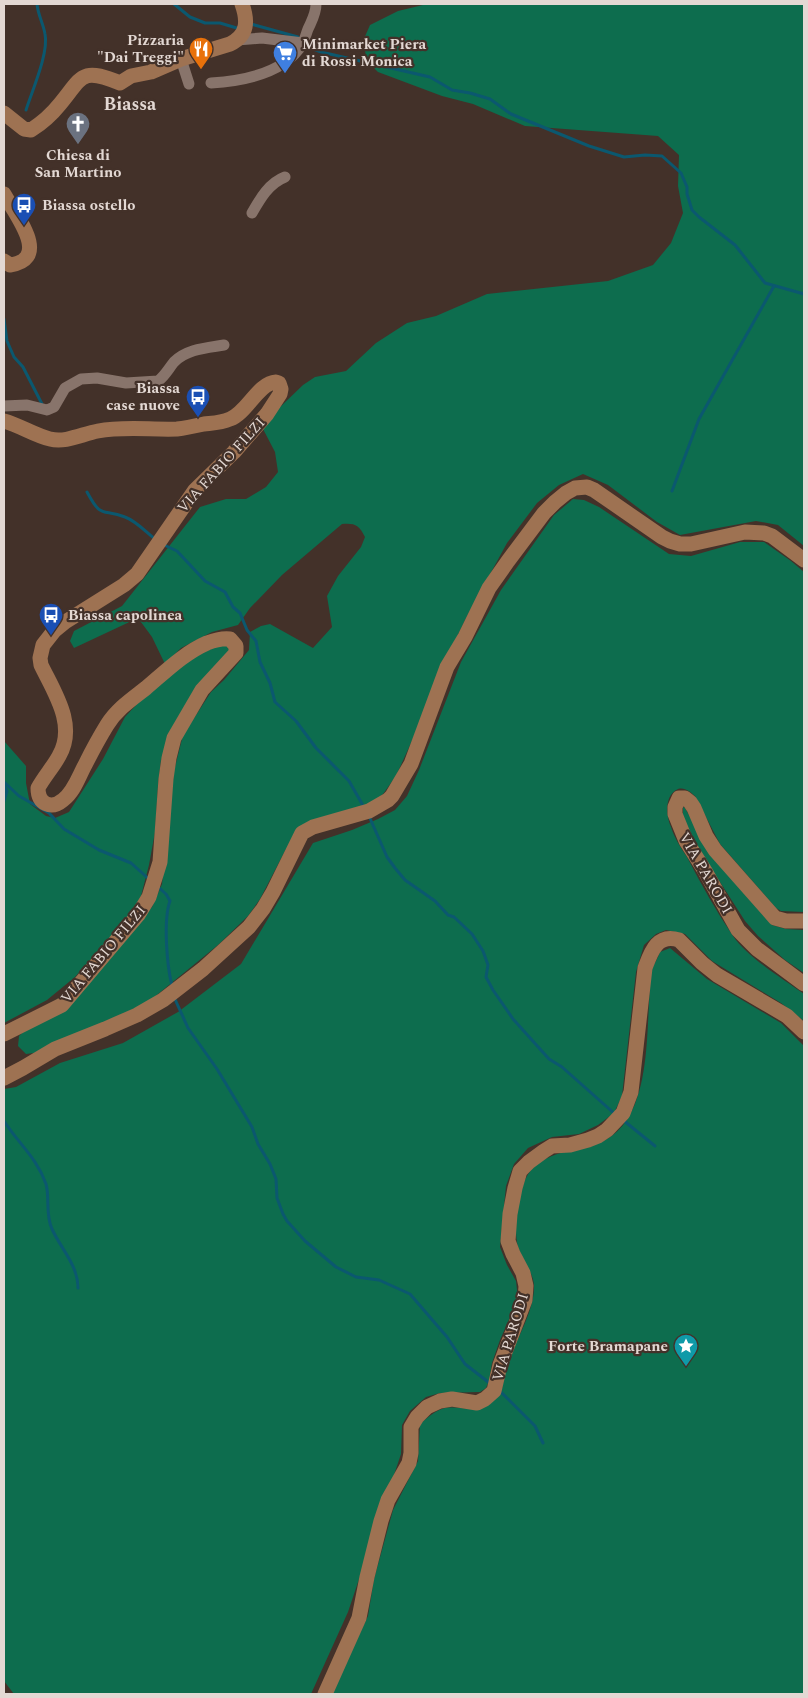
<svg xmlns="http://www.w3.org/2000/svg" width="808" height="1698" viewBox="0 0 808 1698" font-family="Spectral,serif">
  <rect width="100%" height="100%" fill="#433129"/>
  <g fill="#0d6d4e">
    <path d="M 427,4 L 804,4 L 804,546 L 778,525 L 756,521 L 680,535 L 657,522 L 608,485 L 583,474 L 559,485 L 537,503 L 507,543 L 465,620 L 441,671 L 420,723 L 396,776 L 383,794 L 373,802 L 286,849 L 260,899 L 248,916 L 218,945 L 147,1003 L 34,1053 L 26,1054 L 18,1046 L 19,1036 L 152,907 L 162,884 L 174,771 L 183,735 L 211,692 L 224,680 L 249,650 L 250,632 L 261,626 L 270,624 L 313,648 L 332,627 L 327,596 L 338,576 L 361,547 L 365,537 C 359,525 355,523 342,524 L 282,575 L 250,608 L 238,625 L 212,632 L 181,648 L 165,664 L 152,637 L 138,618 L 74,648 L 70,641 L 74,631 L 122,606 L 200,507 L 226,499 L 246,499 L 266,487 L 278,472 L 275,452 L 263,429 L 276,411 L 303,385 L 315,377 L 346,371 L 376,343 L 407,323 L 436,316 L 487,294 L 608,281 L 653,265 L 671,243 L 683,213 L 678,186 L 679,155 L 658,136 L 525,126 L 473,104 L 442,96 L 378,72 L 367,61 L 363,41 L 370,25 L 398,11 Z"/>
    <path d="M 573,499 L 584,500 L 599,507 L 669,554 L 691,556 L 740,542 L 764,542 L 791,561 L 804,572 L 804,912 L 781,911 L 776,908 L 720,844 L 695,796 C 690,792 685,787 678,789 C 664,795 666,816 671,827 C 674,837 681,848 687,857 C 701,884 716,911 733,936 C 747,957 783,979 804,994 L 804,1021 L 781,1003 L 712,961 L 685,934 L 666,930 L 656,934 L 644,945 L 636,972 L 622,1096 L 614,1113 L 598,1125 L 579,1134 L 552,1137 L 528,1148 L 514,1164 L 506,1186 L 500,1247 L 507,1265 L 516,1281 L 518,1299 L 500,1340 L 492,1363 L 489,1381 L 486,1388 L 480,1392 L 440,1393 L 426,1397 L 410,1411 L 402,1425 L 401,1454 L 348,1612 L 311,1694 L 14,1694 L 4,1681 L 4,1089 L 16,1087 L 60,1063 L 123,1043 L 178,1012 L 241,964 L 313,843 L 352,830 L 378,819 L 395,810 L 407,796 L 419,770 L 461,662 L 501,590 L 554,515 Z"/>
    <polygon points="226,645 230,651 161,760 158,785 155,832 149,865 141,896 129,916 75,977 47,1000 4,1023 4,741 26,766 26,783 30,804 46,816 55,818 69,812 103,759 125,717 150,690 196,656 217,646"/>
    <polygon points="683,807 685,808 713,858 772,925 786,929 804,930 804,973 785,960 758,936 745,921 693,840 683,818"/>
    <path d="M 670,948 L 707,979 L 781,1023 L 804,1046 L 804,1694 L 331,1694 L 368,1616 L 374,1579 L 393,1510 L 418,1461 L 420,1424 C 427,1418 436,1410 445,1408 C 466,1405 480,1417 498,1396 C 504,1389 503,1380 505,1371 C 506,1366 508,1362 510,1357 C 518,1337 535,1308 534,1285 C 533,1272 522,1260 518,1247 C 513,1229 518,1197 525,1180 C 539,1148 581,1153 607,1139 C 613,1136 622,1127 626,1121 C 647,1091 647,1039 649,1003 C 650,993 649,980 652,969 C 654,964 658,958 660,952 Z"/>
  </g>
  <g fill="none" stroke-linecap="round" stroke-linejoin="round">
    <g stroke="#0b586f" stroke-width="3">
      <polyline points="174,4 190,17 205,23 220,23 240,29"/>
      <polyline points="251,24 298,37"/>
      <polyline points="308,47 321,52 430,77 452,90 470,93 490,99 511,114 589,146 624,157 645,155 662,156 681,173 687,187 687,194 692,210 699,217 735,245 765,283 804,294"/>
      <path d="M 26,110 C 32,91 49,53 45,34 C 43,23 38,15 37,4"/>
      <polyline points="4,319 7,341 14,357 23,367 42,404"/>
      <polyline points="672,491 699,419 774,286"/>
      <path d="M 87,492 C 102,520 102,508 125,517 C 136,521 146,532 155,539"/>
      <polyline points="162,544 177,551 205,581 225,592 233,607 240,613 247,630 256,641 260,662 270,683 275,702 296,721 316,748 349,781 365,809"/>
      <polyline points="4,782 19,796 49,813 64,829 99,850 131,863 150,880"/>
      <polyline points="4,785 7,791 4,801"/>
      <polyline points="369,816 387,857 395,868 405,880 435,901 448,915 454,917 472,934 483,951 488,965 486,977 493,990 513,1019 549,1059 562,1067 616,1115"/>
      <path d="M 157,886 L 166,894 L 170,901 C 163,920 167,966 172,986"/>
      <polyline points="174,997 188,1028 217,1069 252,1127 258,1144 270,1164 276,1179 277,1198 283,1214 287,1221 305,1241 336,1267 356,1277 379,1280 410,1294 447,1337 465,1364 492,1385"/>
      <polyline points="623,1120 655,1146"/>
      <path d="M 4,1121 C 18,1143 37,1158 46,1184 C 50,1198 45,1214 52,1229 C 61,1249 78,1265 78,1288"/>
      <polyline points="499,1390 535,1426 543,1443"/>
    </g>
    <g stroke="#88746b" stroke-width="11">
      <polyline points="237,40 262,38 303,43"/>
      <polyline points="181,59 189,84"/>
      <path d="M 211,83 C 243,81 285,74 303,43 C 305,39 306,34 308,29 C 312,20 316,14 316,4"/>
      <path d="M 252,213 C 260,199 269,183 285,177"/>
      <path d="M 4,406 L 27,405 L 47,410 L 54,407 L 65,388 L 81,379 L 97,378 L 126,383 L 158,381 C 165,376 169,368 174,362 C 187,349 206,348 224,345"/>
    </g>
    <g stroke="#9e7252" stroke-width="15">
      <path d="M 4,113 L 24,129 L 31,130 C 42,123 52,114 60,104 C 83,76 81,67 120,83 L 131,76 L 151,72 L 181,59 L 230,44 C 248,35 248,21 242,4"/>
      <path d="M 4,194 C 15,214 52,259 10,265 L 4,261"/>
      <path d="M 4,421 C 19,425 36,436 50,439 C 66,443 82,434 98,431 C 124,426 151,430 177,429 C 186,428 195,426 204,424 C 213,423 221,423 230,419 C 247,413 258,383 276,382 L 279,383 L 281,389 L 280,394 L 267,414 L 234,452 L 195,490 L 137,574 L 124,585 L 65,622 L 54,631 L 43,645 L 40,658 L 41,665 C 54,692 77,725 59,756 C 53,767 44,777 38,788 C 38,804 51,810 63,800 C 74,792 79,776 85,765 C 92,751 99,738 107,725 C 117,709 132,699 146,688 C 165,672 184,653 207,643 C 215,640 222,638 230,639 L 236,646 L 236,653 L 202,690 L 174,738 L 169,758 L 166,779 L 160,862 L 149,897 L 138,915 L 62,1005 L 4,1034"/>
      <polyline points="804,921 786,921 775,918 715,850 706,836 694,808 690,802 685,798 679,798 675,807 675,814 686,841 705,871 738,930 757,949 804,984"/>
      <polyline points="4,1078 23,1068 55,1049 105,1029 137,1015 163,1000 203,969 249,927 263,909 273,892 302,833 313,827 369,811 388,800 392,796 411,764 447,667 465,637 489,588 508,561 544,513 555,502 566,493 575,488 587,487 594,490 662,537 670,541 680,544 691,544 745,532 764,533 772,536 804,560"/>
      <path d="M 325,1694 L 359,1618 L 367,1577 L 381,1521 L 388,1500 L 409,1463 L 411,1453 L 411,1427 L 417,1417 L 427,1407 L 440,1401 L 452,1399 L 477,1403 L 485,1399 L 494,1391 L 500,1365 L 525,1300 L 526,1286 L 523,1273 L 513,1254 L 508,1241 L 510,1214 L 515,1188 L 520,1171 L 529,1162 L 544,1151 L 552,1146 L 570,1145 L 588,1140 L 598,1136 L 607,1130 L 623,1113 L 631,1092 L 645,968 C 651,952 657,933 679,940 L 702,963 L 717,975 L 787,1016 L 804,1032"/>
    </g>
  </g>
  <defs>
    <symbol id="restaurant-pin" viewBox="-11 -11 22 30"><path d="M0 17L-7.5 6A9.5 9.5 0 1 1 7.5 6Z" fill="#e8710a" stroke="#433129"/><path d="M-5-6h1v4h1v-4h1v4h1v-4h1v5L-1.5 .5V6h-2V.5L-5-1ZM5-6V6H3V1.5H1.5Q1.5-4 5-6Z" fill="#fff"/></symbol>
    <symbol id="supermarket-pin" viewBox="-11 -11 22 30"><path d="M0 17L-7.5 6A9.5 9.5 0 1 1 7.5 6Z" fill="#3f7fe0" stroke="#433129"/><path d="M-6-5.5h2.5l.6 2H6L4.5 2H-2.5L-4.4-4H-6ZM-1.5 3.2a1.3 1.3 0 1 0 .1 0ZM3 3.2a1.3 1.3 0 1 0 .1 0Z" fill="#fff"/></symbol>
    <symbol id="church-pin" viewBox="-11 -11 22 30"><path d="M0 17L-7.5 6A9.5 9.5 0 1 1 7.5 6Z" fill="#6b7280" stroke="#433129"/><path d="M-1.2-6h2.4v3.5h3.3v2.4h-3.3V6h-2.4V-.1h-3.3v-2.4h3.3Z" fill="#fff"/></symbol>
    <symbol id="bus-pin" viewBox="-11 -11 22 30"><path d="M0 17L-7.5 6A9.5 9.5 0 1 1 7.5 6Z" fill="#1a4fb4" stroke="#433129"/><path d="M-5-6H5V4H4V6H2V4H-2V6H-4V4H-5ZM-3.5-4V0h7V-4ZM-3.5 1.2v1.5H-2V1.2ZM2 1.2v1.5H3.5V1.2Z" fill="#fff"/></symbol>
    <symbol id="sight-pin" viewBox="-11 -11 22 30"><path d="M0 17L-7.5 6A9.5 9.5 0 1 1 7.5 6Z" fill="#0f9aa8" stroke="#433129"/><path d="M0-6L1.8-2.2L6-1.7L2.9 1.2L3.7 5.4L0 3.3L-3.7 5.4L-2.9 1.2L-6-1.7L-1.8-2.2Z" fill="#fff"/></symbol>
  </defs>
  <g fill-rule="evenodd">
    <use href="#restaurant-pin" x="187" y="35" width="28" height="38"/>
    <use href="#supermarket-pin" x="271" y="39" width="28" height="38"/>
    <use href="#church-pin" x="64" y="110" width="28" height="38"/>
    <use href="#bus-pin" x="10" y="191" width="28" height="38"/>
    <use href="#bus-pin" x="184" y="383" width="28" height="38"/>
    <use href="#bus-pin" x="37" y="601" width="28" height="38"/>
    <use href="#sight-pin" x="672" y="1332" width="28" height="38"/>
  </g>
  <g text-anchor="middle" stroke-width="4.5" stroke-linejoin="round" paint-order="stroke">
    <g font-size="15" font-weight="bold" fill="#e3d8d3" stroke="#433129" text-anchor="end">
      <text x="184" y="45">Pizzaria<tspan x="184" dy="17">"Dai Treggi"</tspan></text>
      <text x="302" y="49" text-anchor="start">Minimarket Piera<tspan x="302" dy="17">di Rossi Monica</tspan></text>
      <text x="78" y="160" text-anchor="middle">Chiesa di<tspan x="78" dy="17">San Martino</tspan></text>
      <text x="42" y="210" text-anchor="start">Biassa ostello</text>
      <text x="180" y="393">Biassa<tspan x="180" dy="17">case nuove</tspan></text>
      <text x="68" y="620" text-anchor="start">Biassa capolinea</text>
      <text x="668" y="1351">Forte Bramapane</text>
    </g>
    <g font-size="15" fill="#e3d8d3" stroke="#433129">
      <text transform="translate(221 465) rotate(-48)" y="5">VIA FABIO FILZI</text>
      <text transform="translate(706 873) rotate(60)" y="5">VIA PARODI</text>
      <text transform="translate(103 954) rotate(-50)" y="5">VIA FABIO FILZI</text>
      <text transform="translate(510 1337) rotate(-73)" y="5">VIA PARODI</text>
    </g>
    <g font-size="18" font-weight="bold" fill="#e3d8d3" stroke="#433129">
      <text x="130" y="110">Biassa</text>
    </g>
  </g>
  <rect width="808" height="1698" fill="none" stroke="#e3d8d3" stroke-width="10"/>
</svg>
